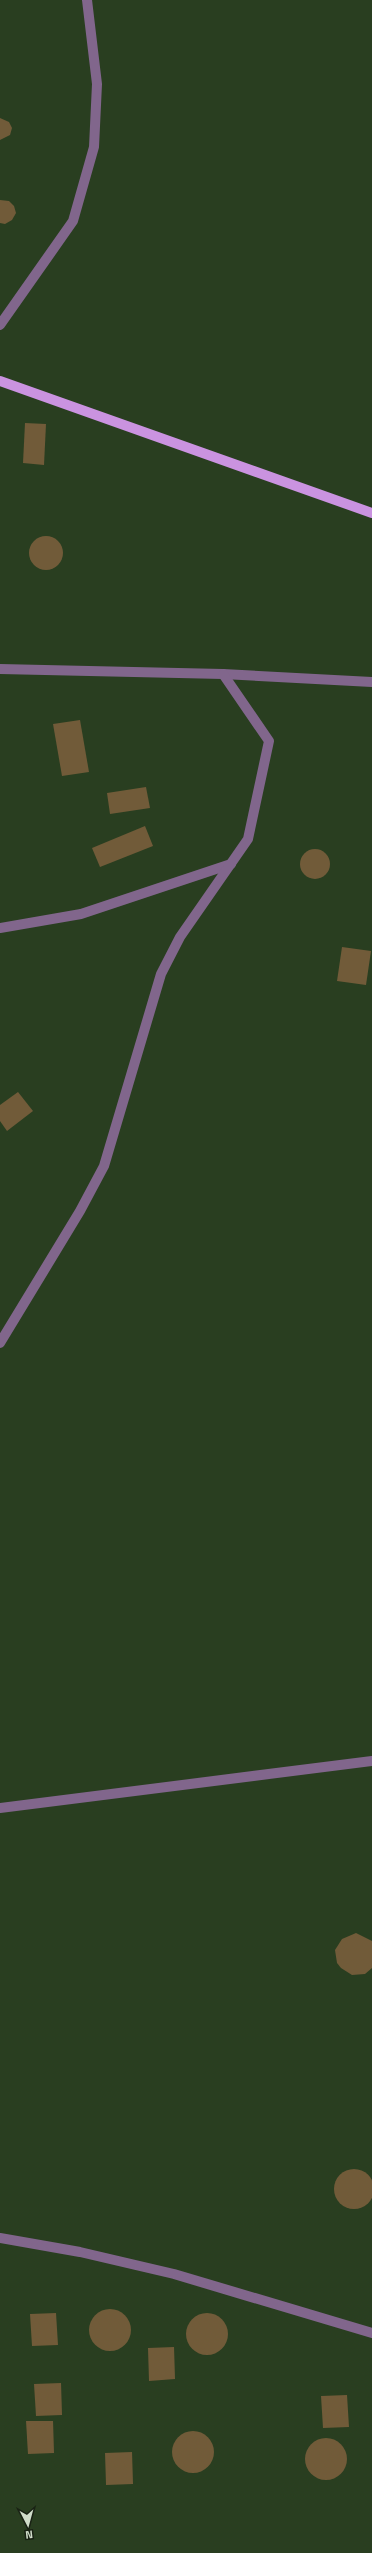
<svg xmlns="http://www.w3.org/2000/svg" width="372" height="2553" viewBox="0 0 372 2553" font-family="'Titillium Web',sans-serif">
  <rect width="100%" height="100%" fill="#293e20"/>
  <g fill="#715b39">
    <polygon points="0,118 9,122 12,128 10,135 0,140"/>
    <polygon points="0,200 9,201 14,206 16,213 12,220 5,224 0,223"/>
    <polygon points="25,423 46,424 44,465 23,463"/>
    <circle cx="46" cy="553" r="17"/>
    <polygon points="80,720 89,772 62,776 53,724"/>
    <polygon points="146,787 150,808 110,814 107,793"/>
    <polygon points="145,826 153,846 100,867 92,848"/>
    <circle cx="315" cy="864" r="15"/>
    <polygon points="342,947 371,951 366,985 337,981"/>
    <polygon points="18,1092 33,1111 7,1131 0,1121 0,1105"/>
    <polygon points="356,1933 372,1941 372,1968 365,1974 352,1975 341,1968 337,1963 335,1950 342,1939"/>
    <circle cx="354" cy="2189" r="20"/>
    <circle cx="110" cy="2330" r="21"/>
    <polygon points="56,2313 58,2345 32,2346 30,2314"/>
    <circle cx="207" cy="2334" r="21"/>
    <polygon points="174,2347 175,2379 149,2381 148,2348"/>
    <polygon points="61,2383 62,2415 36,2416 34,2384"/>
    <polygon points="347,2395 349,2427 323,2428 321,2396"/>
    <polygon points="26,2421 53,2421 54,2453 28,2454"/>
    <circle cx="193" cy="2452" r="21"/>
    <circle cx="326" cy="2459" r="21"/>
    <polygon points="132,2452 133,2484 106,2485 105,2453"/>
  </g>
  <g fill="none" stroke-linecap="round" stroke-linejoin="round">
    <g stroke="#81668c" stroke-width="10">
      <polyline points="0,325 73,221 94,147 97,84 87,0"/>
      <polyline points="0,669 223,674 372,682"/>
      <polyline points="0,928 81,914 231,864"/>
      <polyline points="0,1343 80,1211 104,1166 161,974 180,937 248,839 269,741 223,674"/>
      <polyline points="0,1808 372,1761"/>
      <polyline points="0,2238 80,2252 174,2274 372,2333"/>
    </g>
    <polyline stroke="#ca93e0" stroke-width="10" points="0,381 372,513"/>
  </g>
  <g transform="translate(28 2525) rotate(174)" stroke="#192214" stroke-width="3" paint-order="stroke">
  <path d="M0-3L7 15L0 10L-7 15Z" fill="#d0ddca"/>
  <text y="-6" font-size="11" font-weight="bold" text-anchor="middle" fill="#d0ddca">N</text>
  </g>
</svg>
